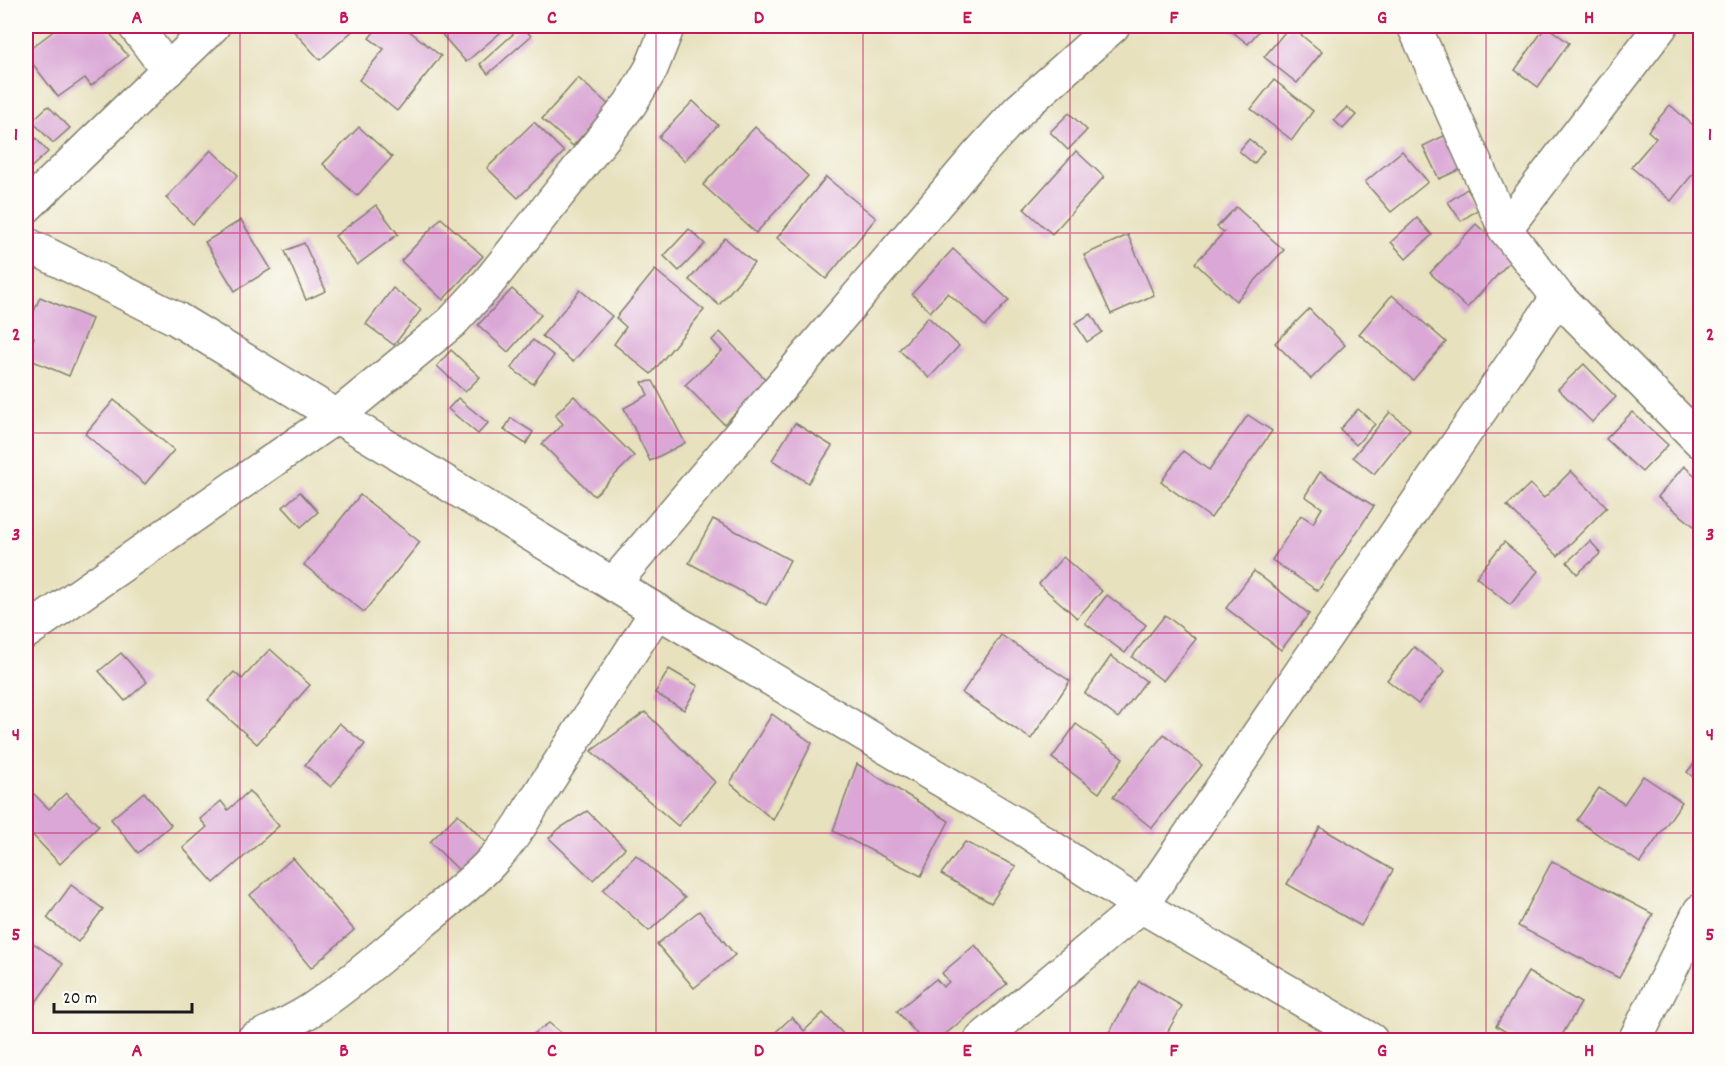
<svg xmlns="http://www.w3.org/2000/svg" width="1726" height="1066" viewBox="0 0 1726 1066" font-family="Dekko,sans-serif">
  <rect width="100%" height="100%" fill="#fdfcf7"/>
  <filter id="ink" filterUnits="userSpaceOnUse"><feTurbulence type="fractalNoise" baseFrequency=".0167" numOctaves="2"/><feDisplacementMap in="SourceGraphic" scale="12" xChannelSelector="R" yChannelSelector="G"/><feConvolveMatrix kernelMatrix="1 2 1 2 8 2 1 2 1" color-interpolation-filters="sRGB"/></filter>
  <filter id="wash" filterUnits="userSpaceOnUse"><feTurbulence type="fractalNoise" baseFrequency=".008" numOctaves="4" result="noise"/><feDisplacementMap in="SourceGraphic" scale="24" xChannelSelector="R" yChannelSelector="G"/><feGaussianBlur stdDeviation="1.35" result="paint"/><feColorMatrix in="noise" values="0 0 0 0 0 0 0 0 0 0 0 0 0 0 0 0 0 1.4 0 .05"/><feComposite in="paint" operator="in"/></filter>
  <g filter="url(#wash)">
    <rect width="100%" height="100%" fill="#e7e1be"/>
    <g id="blocks">
      <g fill="#daa7d6">
        <polygon points="60,26 104,26 128,56 91,86 85,78 58,97 26,55 26,52"/>
        <polygon points="289,26 358,26 320,60"/>
        <polygon points="379,26 403,26 441,56 397,111 359,80 384,49 369,38"/>
        <polygon points="445,26 508,26 466,62 439,31"/>
        <polygon points="522,26 531,36 488,74 480,64"/>
        <polygon points="1225,26 1263,26 1248,44"/>
        <polygon points="1290,26 1322,52 1297,83 1264,57"/>
        <polygon points="1546,26 1569,43 1538,87 1515,70"/>
        <polygon points="578,78 609,105 573,146 542,119"/>
        <polygon points="1274,80 1313,111 1292,140 1251,109"/>
        <polygon points="26,85 34,94 26,102"/>
        <polygon points="693,101 718,125 684,161 659,137"/>
        <polygon points="1670,105 1700,131 1700,165 1671,201 1631,167 1656,138 1648,131"/>
        <polygon points="48,106 70,128 53,143 32,121"/>
        <polygon points="1347,107 1356,115 1343,129 1334,120"/>
        <polygon points="1069,113 1087,130 1068,150 1050,132"/>
        <polygon points="534,122 564,152 518,198 487,168"/>
        <polygon points="26,127 48,152 26,172"/>
        <polygon points="359,127 392,157 357,196 323,164"/>
        <polygon points="755,127 808,176 756,233 703,185"/>
        <polygon points="1454,131 1470,165 1439,179 1423,146"/>
        <polygon points="1249,139 1264,151 1254,164 1239,151"/>
        <polygon points="211,150 238,175 193,224 166,198"/>
        <polygon points="1076,151 1104,177 1052,234 1024,209"/>
        <polygon points="1402,151 1428,182 1391,212 1365,182"/>
        <polygon points="826,177 876,218 826,279 777,238"/>
        <polygon points="1467,189 1480,208 1461,221 1448,202"/>
        <polygon points="376,205 398,234 357,265 335,236"/>
        <polygon points="1236,207 1284,250 1236,301 1195,263 1224,232 1217,227"/>
        <polygon points="441,218 483,256 443,300 401,261"/>
        <polygon points="1417,218 1432,235 1406,259 1391,242"/>
        <polygon points="241,220 271,269 235,291 205,242"/>
        <polygon points="1476,224 1513,258 1467,308 1430,273"/>
        <polygon points="689,229 705,244 679,271 664,256"/>
        <polygon points="1128,235 1154,295 1111,314 1084,255"/>
        <polygon points="725,238 754,263 719,305 689,280"/>
        <polygon points="304,243 326,291 306,300 285,251"/>
        <polygon points="953,249 1009,300 985,326 948,293 930,312 912,294"/>
        <polygon points="655,270 704,310 651,374 614,344 626,327 616,318"/>
        <polygon points="393,288 421,310 394,345 366,324"/>
        <polygon points="512,289 541,315 508,352 478,325"/>
        <polygon points="580,290 612,316 573,362 542,336"/>
        <polygon points="1392,295 1446,342 1413,380 1359,334"/>
        <polygon points="40,297 92,319 69,376 26,358 34,337 26,333 26,331"/>
        <polygon points="1309,309 1345,345 1311,379 1275,343"/>
        <polygon points="1091,314 1102,332 1087,342 1075,323"/>
        <polygon points="928,317 959,346 929,378 899,350"/>
        <polygon points="720,332 768,382 724,424 685,385 722,351 712,340"/>
        <polygon points="533,340 554,356 533,384 511,368"/>
        <polygon points="451,350 480,377 465,392 437,366"/>
        <polygon points="1584,364 1616,397 1592,422 1558,389"/>
        <polygon points="653,381 685,443 650,461 624,408 648,395 642,382"/>
        <polygon points="574,396 634,456 594,496 542,444 563,424 555,415"/>
        <polygon points="458,398 488,423 478,434 448,409"/>
        <polygon points="114,400 174,450 145,484 85,434"/>
        <polygon points="1358,409 1375,424 1356,445 1340,429"/>
        <polygon points="1390,412 1410,429 1374,474 1353,457"/>
        <polygon points="1632,412 1668,445 1642,472 1606,439"/>
        <polygon points="1248,415 1272,431 1211,518 1161,482 1183,451 1209,470"/>
        <polygon points="511,418 533,432 526,444 504,430"/>
        <polygon points="795,423 832,446 808,483 772,460"/>
        <polygon points="1684,466 1700,480 1700,531 1658,497"/>
        <polygon points="1571,471 1607,507 1558,556 1507,506 1530,484 1544,498"/>
        <polygon points="1320,472 1374,506 1318,591 1272,560 1301,515 1313,523 1322,508 1305,496"/>
        <polygon points="300,492 318,512 301,527 283,507"/>
        <polygon points="360,495 420,542 364,612 304,565"/>
        <polygon points="713,519 790,560 766,605 689,563"/>
        <polygon points="1590,541 1601,553 1577,574 1567,562"/>
        <polygon points="1504,542 1538,571 1510,605 1476,577"/>
        <polygon points="1063,557 1102,591 1077,618 1039,584"/>
        <polygon points="1254,571 1309,614 1281,650 1226,608"/>
        <polygon points="1107,595 1146,625 1125,653 1085,623"/>
        <polygon points="1165,615 1196,639 1163,681 1132,657"/>
        <polygon points="1001,635 1070,681 1031,739 962,693"/>
        <polygon points="1414,647 1445,671 1418,704 1387,680"/>
        <polygon points="270,649 310,685 257,744 208,700 234,672 242,679"/>
        <polygon points="121,653 147,682 125,701 99,671"/>
        <polygon points="1111,656 1146,681 1118,718 1085,693"/>
        <polygon points="669,669 698,686 684,710 655,693"/>
        <polygon points="645,712 715,782 678,826 591,751"/>
        <polygon points="772,714 812,743 773,820 730,783"/>
        <polygon points="339,723 365,744 331,787 305,765"/>
        <polygon points="1076,724 1123,758 1099,793 1052,758"/>
        <polygon points="1164,734 1202,765 1152,828 1113,797"/>
        <polygon points="1700,756 1700,783 1687,772"/>
        <polygon points="857,764 949,821 921,876 833,831"/>
        <polygon points="1643,776 1682,802 1640,863 1577,820 1599,788 1624,804"/>
        <polygon points="249,791 279,826 214,883 183,848 207,827 200,819 221,801 228,810"/>
        <polygon points="144,792 171,825 138,853 111,819"/>
        <polygon points="66,793 99,826 60,864 26,828 26,803 34,794 49,809"/>
        <polygon points="587,811 625,848 593,880 549,838 560,828"/>
        <polygon points="458,814 493,850 466,877 430,842"/>
        <polygon points="1320,827 1393,870 1361,926 1287,884"/>
        <polygon points="965,842 1016,866 991,903 941,874"/>
        <polygon points="636,855 685,898 649,931 603,890"/>
        <polygon points="293,858 354,930 311,968 250,895"/>
        <polygon points="1552,861 1653,914 1619,978 1518,926"/>
        <polygon points="71,885 103,909 78,942 47,918"/>
        <polygon points="699,911 735,955 694,988 657,944"/>
        <polygon points="26,938 63,964 29,1012 26,1010"/>
        <polygon points="975,945 1007,984 938,1040 922,1040 897,1011 936,979 943,987 949,982 942,973"/>
        <polygon points="1528,972 1581,1003 1559,1040 1520,1040 1496,1026"/>
        <polygon points="1139,981 1182,1006 1163,1040 1105,1040"/>
        <polygon points="823,1013 849,1040 767,1040 792,1017 804,1031"/>
        <polygon points="549,1023 570,1040 525,1040"/>
      </g>
    </g>
  </g>
  <g filter="url(#ink)">
    <use href="#blocks" fill-opacity="0" stroke="#827e6d" stroke-width="1.5"/>
    <g fill="none" stroke-linecap="round" stroke-linejoin="round">
      <defs>
        <g id="minor">
          <polyline points="135,26 168,70"/>
          <polyline points="1414,26 1505,229 1558,297 1700,441"/>
          <polyline points="26,207 213,26"/>
          <polyline points="1505,229 1661,26"/>
          <polyline points="26,244 177,319 657,611 1019,826 1141,906 1371,1040"/>
          <polyline points="614,583 977,156 1019,110 1113,26"/>
          <polyline points="26,632 337,416 452,322 488,283 630,104 651,69 668,26"/>
          <path d="M 253,1040 C 274,1030 295,1021 314,1008 C 349,985 381,956 414,929 C 461,890 500,864 530,809 L 657,611"/>
          <polyline points="981,1040 1141,906 1558,297"/>
          <polyline points="1635,1040 1700,911"/>
        </g>
      </defs>
      <use href="#minor" stroke="#827e6d" stroke-width="36"/>
      <use href="#minor" stroke="#fff" stroke-width="33"/>
    </g>
  </g>
  <path fill="none" stroke="#c2185b" stroke-width="1.5" stroke-opacity="0.55" d="M 240,26 L 240,1040M 448,26 L 448,1040M 656,26 L 656,1040M 863,26 L 863,1040M 1070,26 L 1070,1040M 1278,26 L 1278,1040M 1486,26 L 1486,1040M 26,233 L 1700,233M 26,433 L 1700,433M 26,633 L 1700,633M 26,833 L 1700,833"/>
  <rect width="1726" height="1066" fill="none" stroke="#fdfcf7" stroke-width="66"/>
  <path d="M54 1003v9h138v-9" fill="none" stroke="#1c1c1c" stroke-width="3"/>
  <text x="63" y="1003" font-size="18" fill="#1c1c1c" stroke="#fdfcf7" stroke-width="4.5" paint-order="stroke">20 m</text>
  <rect x="33" y="33" width="1660" height="1000" fill="none" stroke="#c2185b" stroke-width="2"/>
  <g font-size="20" text-anchor="middle" font-weight="bold" fill="#c2185b">
    <text x="137" y="23">A</text>
    <text x="344" y="23">B</text>
    <text x="552" y="23">C</text>
    <text x="759" y="23">D</text>
    <text x="967" y="23">E</text>
    <text x="1174" y="23">F</text>
    <text x="1382" y="23">G</text>
    <text x="1589" y="23">H</text>
    <text x="16" y="140">1</text>
    <text x="1710" y="140">1</text>
    <text x="16" y="340">2</text>
    <text x="1710" y="340">2</text>
    <text x="16" y="540">3</text>
    <text x="1710" y="540">3</text>
    <text x="16" y="740">4</text>
    <text x="1710" y="740">4</text>
    <text x="16" y="940">5</text>
    <text x="1710" y="940">5</text>
    <text x="137" y="1056">A</text>
    <text x="344" y="1056">B</text>
    <text x="552" y="1056">C</text>
    <text x="759" y="1056">D</text>
    <text x="967" y="1056">E</text>
    <text x="1174" y="1056">F</text>
    <text x="1382" y="1056">G</text>
    <text x="1589" y="1056">H</text>
  </g>
</svg>
